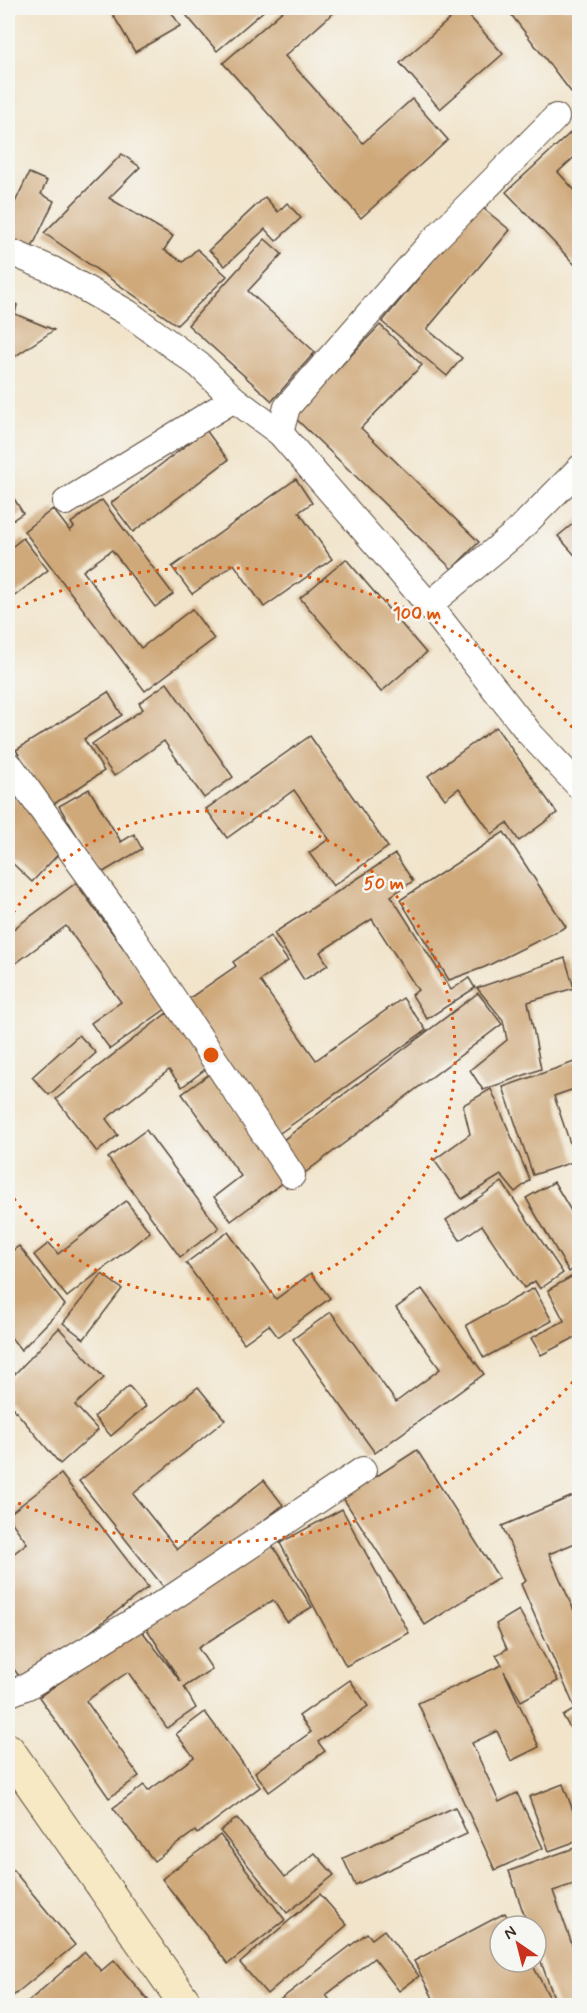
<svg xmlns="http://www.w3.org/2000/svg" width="587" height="2013" viewBox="0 0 587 2013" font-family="Mynerve,sans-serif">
  <rect width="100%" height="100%" fill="#f6f6f2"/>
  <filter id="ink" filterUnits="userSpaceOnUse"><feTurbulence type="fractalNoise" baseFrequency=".0167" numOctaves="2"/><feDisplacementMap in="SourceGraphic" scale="12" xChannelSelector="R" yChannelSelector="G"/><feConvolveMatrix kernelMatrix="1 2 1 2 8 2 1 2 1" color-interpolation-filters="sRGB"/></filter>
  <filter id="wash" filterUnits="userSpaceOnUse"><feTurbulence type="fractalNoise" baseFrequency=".008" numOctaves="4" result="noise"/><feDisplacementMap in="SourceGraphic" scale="24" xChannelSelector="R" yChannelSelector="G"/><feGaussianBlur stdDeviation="1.35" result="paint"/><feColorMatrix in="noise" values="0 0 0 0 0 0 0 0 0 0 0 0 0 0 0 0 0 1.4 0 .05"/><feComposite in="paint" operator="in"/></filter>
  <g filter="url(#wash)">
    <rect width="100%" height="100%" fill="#f1e4cb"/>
    <g id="blocks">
      <g fill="#cfa97a">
        <polygon points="109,8 169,8 180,26 135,52"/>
        <polygon points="197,8 267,8 217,51 187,16"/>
        <polygon points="286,8 339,8 285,56 363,143 412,99 448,140 361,218 223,63"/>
        <polygon points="462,8 503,54 440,109 400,63"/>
        <polygon points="506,8 580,8 580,94 575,97"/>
        <polygon points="580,124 580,152 558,172 580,196 580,270 506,192"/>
        <polygon points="122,154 140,167 109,198 173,236 164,250 183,262 197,249 227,276 177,325 44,233"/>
        <polygon points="29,173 47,181 41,194 54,201 29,254 8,244 8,212 10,213"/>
        <polygon points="265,197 278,212 287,203 301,218 276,241 265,229 225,266 209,250"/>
        <polygon points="479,205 510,230 427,329 462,358 447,376 382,322"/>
        <polygon points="265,239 282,254 248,291 315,352 272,401 188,325"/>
        <polygon points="8,300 17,305 15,314 54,330 8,361"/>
        <polygon points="380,325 422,365 361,428 479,542 452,569 293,416"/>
        <polygon points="206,430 228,460 133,532 111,503"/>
        <polygon points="296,479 312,503 299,512 332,559 264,607 234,564 192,594 172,567"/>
        <polygon points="8,489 23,513 8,523"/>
        <polygon points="102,500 173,594 155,607 112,550 83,571 141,648 192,609 214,639 145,691 24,531 53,509 70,531 74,527 71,523"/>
        <polygon points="580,518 580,561 558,536"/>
        <polygon points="23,538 48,570 8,601 8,550"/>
        <polygon points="346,559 426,653 381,692 300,598"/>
        <polygon points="167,683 233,777 204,798 164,741 114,776 92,744 143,709 139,703"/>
        <polygon points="108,692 122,715 84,739 104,771 51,806 16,750"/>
        <polygon points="496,727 557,813 519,841 507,823 492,834 459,788 445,799 428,776"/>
        <polygon points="310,736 388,847 333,886 309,853 329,839 294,790 227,838 206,809"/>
        <polygon points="89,789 121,842 134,834 142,849 100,874 59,806"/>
        <polygon points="8,790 66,846 32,882 8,859"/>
        <polygon points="504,832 566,927 485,967 449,980 400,900"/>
        <polygon points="395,854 413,881 391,896 451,990 469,978 475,988 427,1019 412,995 418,990 372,919 320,952 328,965 304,980 274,933"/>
        <polygon points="76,883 167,1008 110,1049 91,1023 121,1002 66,926 8,969 8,933"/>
        <polygon points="270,936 288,961 260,981 316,1060 403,998 426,1030 277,1135 184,1002 236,966 233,962"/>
        <polygon points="565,958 574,988 528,1002 541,1069 483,1090 470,1070 507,1040 503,1020 477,988"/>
        <polygon points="478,993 502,1024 302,1175 278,1144"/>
        <polygon points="167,1013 208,1067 182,1087 169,1070 106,1119 118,1135 97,1152 56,1099"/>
        <polygon points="79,1035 96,1053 49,1095 32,1077"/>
        <polygon points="580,1060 580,1087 554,1096 576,1161 533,1175 503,1087"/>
        <polygon points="211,1073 288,1179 231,1221 214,1197 241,1176 182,1094"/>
        <polygon points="491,1089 530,1180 515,1192 501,1175 462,1199 434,1160 470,1134 463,1105"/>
        <polygon points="146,1130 219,1228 180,1257 108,1158"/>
        <polygon points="502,1182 563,1273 540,1289 535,1281 524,1288 482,1225 460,1240 446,1220"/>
        <polygon points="554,1182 580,1226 580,1265 569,1272 526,1198"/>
        <polygon points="126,1201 150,1232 67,1297 34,1255 49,1243 58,1254"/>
        <polygon points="228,1232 276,1299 311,1273 330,1298 278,1337 269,1325 244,1343 186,1263"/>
        <polygon points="19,1246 65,1305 21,1350 8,1334 8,1254"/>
        <polygon points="578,1273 580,1335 541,1355 531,1338 564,1321 548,1290"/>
        <polygon points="102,1274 122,1289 84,1339 63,1323"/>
        <polygon points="534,1288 552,1321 484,1358 466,1325"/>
        <polygon points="422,1289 484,1374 375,1453 293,1339 331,1312 396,1402 440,1369 396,1308"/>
        <polygon points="59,1328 104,1378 75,1405 98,1430 60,1464 8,1402 8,1381"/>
        <polygon points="129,1386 146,1406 111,1436 94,1417"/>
        <polygon points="198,1387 225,1420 133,1494 177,1549 264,1480 283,1505 170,1595 79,1481"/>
        <polygon points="417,1450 499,1578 425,1625 343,1498"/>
        <polygon points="61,1474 148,1587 24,1683 8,1661 8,1558 27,1543 8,1517 8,1515"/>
        <polygon points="580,1493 580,1541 549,1554 580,1624 580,1703 574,1706 521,1584 526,1581 502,1526"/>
        <polygon points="342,1509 409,1633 346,1666 280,1543"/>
        <polygon points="272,1545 312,1607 287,1622 273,1600 198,1648 212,1669 184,1687 196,1708 167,1728 128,1672 86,1701 139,1776 109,1798 39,1697 139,1627 181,1682 145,1626"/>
        <polygon points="519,1610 558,1681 521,1701 504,1671 539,1747 511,1761 497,1731 472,1743 499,1802 517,1793 543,1848 495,1870 418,1703 502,1665 496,1655 507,1649 496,1624"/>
        <polygon points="350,1680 368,1706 318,1742 325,1751 269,1792 255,1772 311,1732 299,1716"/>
        <polygon points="580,1706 580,1745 563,1716"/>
        <polygon points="205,1712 260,1787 197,1834 195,1831 154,1861 113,1808 144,1785 148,1791 194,1757 176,1734"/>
        <polygon points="563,1784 577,1821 580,1820 580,1840 549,1851 529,1797"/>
        <polygon points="455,1807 467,1834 355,1885 343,1858"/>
        <polygon points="237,1818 285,1877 315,1853 334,1875 287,1913 220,1831"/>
        <polygon points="220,1835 285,1920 228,1964 162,1879"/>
        <polygon points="580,1846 580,1882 553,1891 578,1961 580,1961 580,2006 557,2006 536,1948 536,1926 528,1926 509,1871"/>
        <polygon points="8,1864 75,1945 8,2000"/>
        <polygon points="320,1894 347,1925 267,1994 240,1963"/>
        <polygon points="505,1913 512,1926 500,1926 500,1962 531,1962 554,2006 437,2006 414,1961"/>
        <polygon points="384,1930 419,1976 399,1991 374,1958 326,1995 334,2006 272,2006 367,1933 372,1939"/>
        <polygon points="85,1952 101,1971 114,1960 153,2006 23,2006"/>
      </g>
    </g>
  </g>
  <g filter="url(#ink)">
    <use href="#blocks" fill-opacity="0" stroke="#564638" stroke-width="1.5"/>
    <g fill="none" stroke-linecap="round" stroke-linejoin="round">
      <defs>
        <g id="street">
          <polyline points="8,251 53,270 128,313 199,365 234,399 280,433 429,605 530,734 580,787"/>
          <polyline points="280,433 287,407 430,244 556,117"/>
          <polyline points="66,502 234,399"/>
          <polyline points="429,605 518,531 580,468"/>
          <polyline points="8,765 12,768 116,913 292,1175"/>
          <polyline points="8,1694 28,1686 176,1595 363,1470"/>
        </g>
        <polyline id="secondary" points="8,1750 187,2006"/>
      </defs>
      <use href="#street" stroke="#564638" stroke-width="28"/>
      <use href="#secondary" stroke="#564638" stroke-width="35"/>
      <use href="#street" stroke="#fff" stroke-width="26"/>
      <use href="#secondary" stroke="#f6e9c3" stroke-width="33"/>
    </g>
  </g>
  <g fill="none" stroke="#df570d" stroke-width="3" stroke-dasharray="3 6">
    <path d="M8 920A244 244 0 1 1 8 1190"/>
    <path d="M579 1375A488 488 0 0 1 9 1499M9 611A488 488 0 0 1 579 735"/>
  </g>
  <circle cx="211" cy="1055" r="9" fill="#df570d" stroke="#f6f6f2" stroke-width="3"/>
  <g font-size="18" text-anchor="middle" font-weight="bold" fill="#df570d" stroke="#f6f6f2" stroke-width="5" stroke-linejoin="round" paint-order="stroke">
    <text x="417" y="619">100 m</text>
    <text x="384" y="889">50 m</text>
  </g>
  <rect width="587" height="2013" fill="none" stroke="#f6f6f2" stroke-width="30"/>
  <g transform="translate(518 1944) rotate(325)"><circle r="28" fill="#f6f6f2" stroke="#aba49d" stroke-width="1.5"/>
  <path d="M0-4.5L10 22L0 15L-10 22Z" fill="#c8321e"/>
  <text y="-9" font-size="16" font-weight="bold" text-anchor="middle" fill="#3b2a1e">N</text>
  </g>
</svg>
